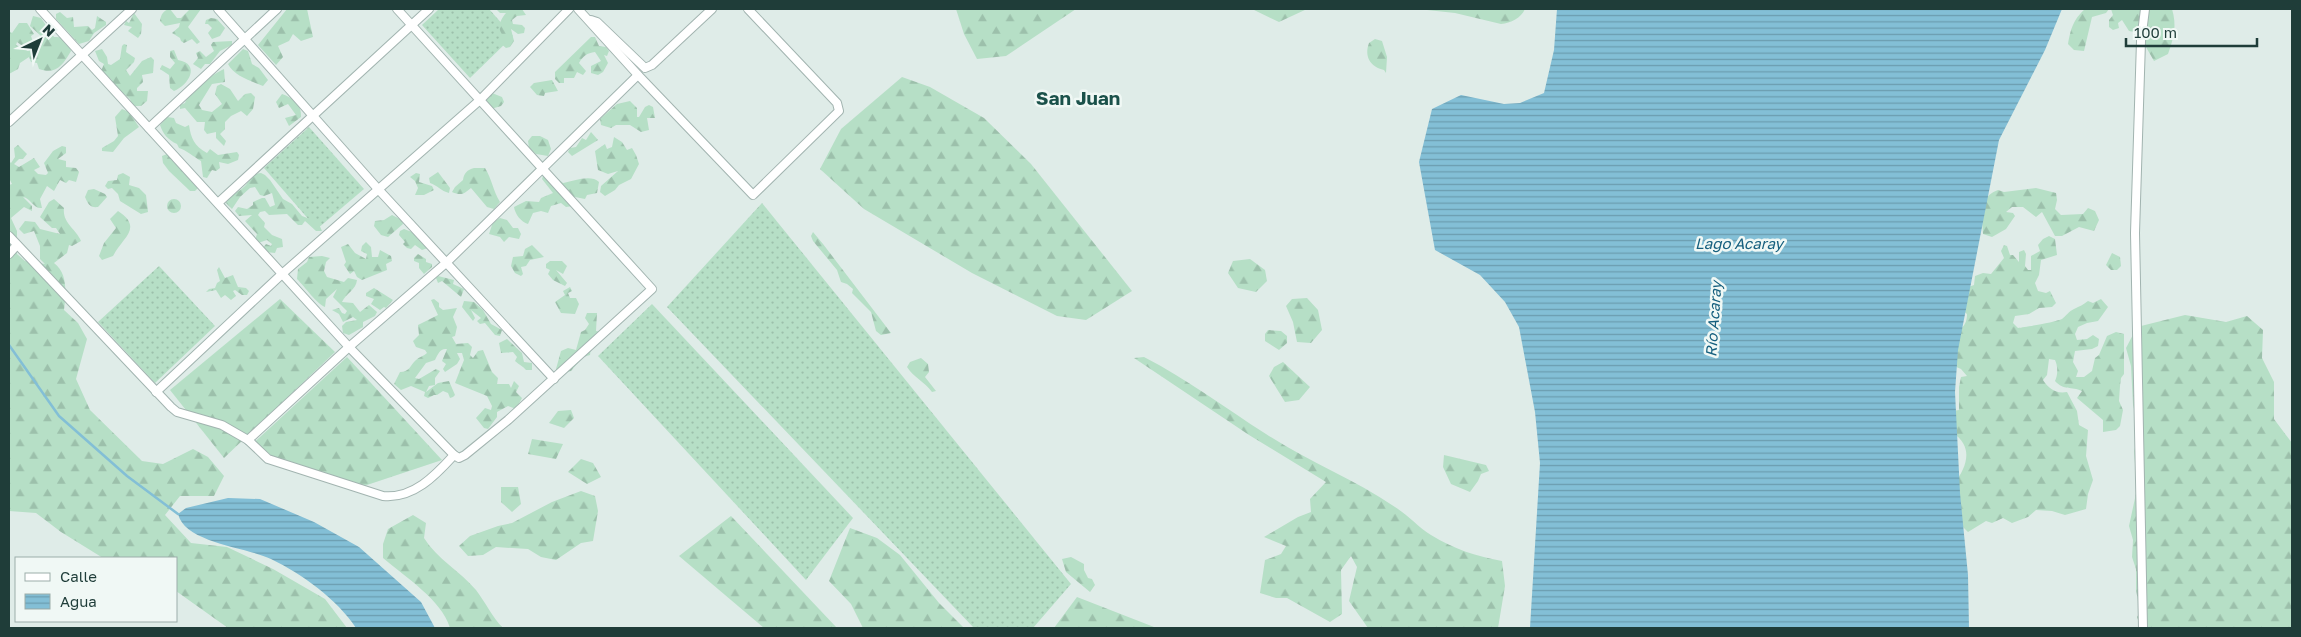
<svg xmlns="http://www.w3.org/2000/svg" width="2301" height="637" viewBox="0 0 2301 637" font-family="'Golos Text',sans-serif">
  <defs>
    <pattern id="grass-dots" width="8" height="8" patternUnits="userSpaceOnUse" patternTransform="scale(1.25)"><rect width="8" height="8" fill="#b6dfc6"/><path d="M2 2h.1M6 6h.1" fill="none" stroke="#9cc0ab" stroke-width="1.8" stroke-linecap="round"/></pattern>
    <pattern id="forest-firs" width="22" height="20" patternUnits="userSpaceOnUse" patternTransform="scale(1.25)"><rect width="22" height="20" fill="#b6dfc6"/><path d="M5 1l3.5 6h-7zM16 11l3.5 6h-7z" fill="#9cc0ab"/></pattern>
    <pattern id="water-rules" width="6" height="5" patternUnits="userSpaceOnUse" patternTransform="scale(1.25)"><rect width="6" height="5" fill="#83bfd6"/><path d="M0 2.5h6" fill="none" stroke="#6b9caf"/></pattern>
  </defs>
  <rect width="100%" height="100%" fill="#dfece8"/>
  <g fill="url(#grass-dots)">
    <polygon points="439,9 489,9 513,36 470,78 422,25"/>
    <polygon points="309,127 364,189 317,229 264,168"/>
    <polygon points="762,203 1071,584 1033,628 974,628 667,307"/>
    <polygon points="159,266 215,326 155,383 98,322"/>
    <polygon points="652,304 853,518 806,580 598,356"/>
  </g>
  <g fill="url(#forest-firs)">
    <path d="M 170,9 L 177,18 L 181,18 L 190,9 L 201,9 L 188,27 L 200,42 L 197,44 L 192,39 L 184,43 L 181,41 L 180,38 L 172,33 L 179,27 L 180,23 L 165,26 L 160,21 C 161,15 163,10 170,9 Z"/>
    <polygon points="287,9 307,9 313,37 301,41 293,34 289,41 278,46 283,57 276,65 258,45"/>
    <path d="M 496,9 L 522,9 L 526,15 L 517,16 L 512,20 L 513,24 L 522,25 L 525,28 L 524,33 L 518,34 L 511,29 L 514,41 L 510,47 L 506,48 L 500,43 L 504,36 C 496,29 500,20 506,13 L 500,13 Z"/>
    <polygon points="956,9 1076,9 1006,56 977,59 964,34"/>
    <polygon points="1252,9 1307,9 1279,22"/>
    <path d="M 1381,9 L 1525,9 C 1521,18 1511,23 1501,24 L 1455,13 L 1427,10 Z"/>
    <path d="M 2085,9 L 2109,9 L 2106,13 L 2092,17 L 2084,51 L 2074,50 L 2068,44 C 2071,28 2073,20 2085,9 Z"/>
    <path d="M 2111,9 L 2172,9 C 2177,26 2174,37 2168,54 L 2154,61 L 2146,47 L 2146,39 L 2140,33 L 2129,31 L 2122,20 L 2118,23 L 2119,28 L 2113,30 L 2109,27 L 2109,20 L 2113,15 Z"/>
    <polygon points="60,12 67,18 73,17 74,27 88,26 92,30 95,28 97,16 106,22 106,25 94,33 89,41 79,44 56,19 56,14"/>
    <polygon points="134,13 142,24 141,34 138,38 128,31 132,27 124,25 126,21 129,23"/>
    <path d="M 33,16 L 41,18 L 54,37 C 64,36 69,42 71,51 C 63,65 56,75 39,69 L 37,63 L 31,62 L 29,57 L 20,63 L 18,69 L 9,74 L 9,31 L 12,33 L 19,23 L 27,23 L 34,34 L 31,36 L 33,42 L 30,46 L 25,44 L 24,47 L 17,42 L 16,45 L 28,51 L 41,40 L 41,36 L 30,26 Z"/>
    <polygon points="211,18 217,19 225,28 220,36 212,39 208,33 212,28 208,24 205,24 206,20"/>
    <path d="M 591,37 L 595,37 L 599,46 L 606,47 L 609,51 L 607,56 L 604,55 L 608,63 L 603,72 L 598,75 L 591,73 L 591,66 L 601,61 L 595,52 C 587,53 583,56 579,63 L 586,71 L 583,75 L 577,72 L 574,78 L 564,78 L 564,83 L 559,83 L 555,79 L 555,72 Z"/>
    <path d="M 1375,39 L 1382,41 L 1387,57 L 1386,73 L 1384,70 C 1370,67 1364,56 1369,43 Z"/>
    <polygon points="232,41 232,45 220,51 210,64 205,64 201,69 193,64 198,58 196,53 200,51 206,57 214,51 211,45 213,42"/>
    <polygon points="124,44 127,45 126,52 135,58 134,62 126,70 130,76 142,61 151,57 154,60 153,73 142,75 143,82 137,88 137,91 148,91 147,101 141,106 132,106 130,99 113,84 111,79 105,77 101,71 104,64 99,61 95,51 102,49 107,57 108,64 111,65 120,59 122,46"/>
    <path d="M 243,49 L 248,51 L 252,64 L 259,68 L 268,80 L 263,86 C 251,81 234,76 228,64 Z"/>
    <path d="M 174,50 L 178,60 C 201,64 189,85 174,91 L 170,88 L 169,75 L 160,69 L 162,65 L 170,69 L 175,63 L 170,57 L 170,51 Z"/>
    <path d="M 224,69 L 225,82 L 212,84 L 199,105 L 202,110 L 212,112 L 222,104 L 215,94 L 217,86 L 221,84 L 230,89 L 238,101 L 245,94 L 251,93 L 255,97 L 253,109 L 247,116 L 241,111 L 231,116 L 225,122 L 225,129 L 220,134 L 226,141 L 224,146 L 216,138 L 216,132 L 207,134 L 204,130 L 205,122 L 197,122 L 185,108 L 180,109 L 180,105 L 185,103 C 188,93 214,73 224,69 Z"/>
    <polygon points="902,77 930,87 984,118 1031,164 1132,291 1086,320 1057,316 972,273 864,209 820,169 841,129"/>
    <polygon points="552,80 558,91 545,93 544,96 537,95 530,87 534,83"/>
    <polygon points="492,93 502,97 504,102 501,106 491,109 486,99"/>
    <path d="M 282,94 C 293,98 302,104 301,117 L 289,126 L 285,118 L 296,115 L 288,104 L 279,108 L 276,102 Z"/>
    <polygon points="630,101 637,108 637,117 639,117 645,107 649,105 653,107 655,118 647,118 649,130 641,132 630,125 616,125 611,128 601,125 600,119 617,104"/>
    <polygon points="122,109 129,112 139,127 124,138 113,152 102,151 102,148 114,141 118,136 115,117"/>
    <path d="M 167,117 L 174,118 L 176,123 L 185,127 L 189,125 C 191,138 194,146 207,153 L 210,149 L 218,155 L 237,152 L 239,155 L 238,160 L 228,164 L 219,162 L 220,168 L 216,171 L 212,170 L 207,178 L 203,177 L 201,161 C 194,157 186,150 179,148 L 177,144 C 168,140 163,134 160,125 Z"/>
    <polygon points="591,132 598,140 572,156 568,152 570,148 576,147 582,138 586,140"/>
    <polygon points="532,136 540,136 548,140 551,149 548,156 536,154 529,148 528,141"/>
    <polygon points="614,137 622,142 627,150 632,148 636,155 639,164 631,179 619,185 615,190 605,196 600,192 601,186 618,171 608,174 598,170 595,151 605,144 607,149 612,147"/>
    <path d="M 18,145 L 27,154 L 23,159 L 19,159 L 14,164 L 19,167 L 34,158 L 40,167 L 34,170 L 38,174 L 46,175 L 48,173 L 44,163 L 53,151 L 62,146 L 66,147 L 66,153 L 58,159 L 66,161 L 66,167 L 76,168 L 79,172 L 76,182 L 69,180 L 66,183 L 60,180 L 54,191 L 47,186 L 40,199 L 42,208 C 33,209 31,198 23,197 L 32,206 L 32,211 L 24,207 L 11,218 L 17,231 L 17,254 L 25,261 L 45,264 L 40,259 L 40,246 L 34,231 L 24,234 L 19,229 L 25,221 L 35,222 L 40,229 L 60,234 L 56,228 L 52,228 L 40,217 L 49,202 L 54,199 L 64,208 C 62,223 76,229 81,241 L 72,246 L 69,245 L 67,253 L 54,263 C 68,273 66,294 64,310 L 78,323 L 87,339 L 76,379 L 90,410 L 142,461 L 163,464 L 193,449 L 208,457 L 224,476 L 214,496 L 180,496 L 165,515 L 191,543 L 227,547 L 273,569 L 325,599 L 347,628 L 228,628 L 176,591 L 176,558 L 103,558 L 61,532 L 36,513 L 9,511 L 9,185 L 12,184 L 9,178 L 9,161 L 11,163 L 15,157 L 14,148 Z"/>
    <polygon points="167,154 197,184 198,188 195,191 190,191 169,171 163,163 162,156"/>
    <path d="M 474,168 L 485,168 C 492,179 493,191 500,202 L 494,209 L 487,207 L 471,188 C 464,194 461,196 452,192 L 455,187 L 463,180 C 464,173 467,170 474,168 Z"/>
    <path d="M 438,172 L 450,188 L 449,193 C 441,191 437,185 430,183 L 429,178 Z"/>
    <polygon points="123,173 130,177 129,185 139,188 146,195 148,212 141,214 120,201 118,194 112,188 108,189 105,186 108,181 117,180 118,175"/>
    <path d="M 261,173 L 265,175 L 270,180 L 283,199 L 292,204 L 302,216 L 318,222 L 322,231 L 316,231 L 305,221 L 302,225 L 298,225 L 287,214 L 269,215 L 265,211 L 260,212 L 258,215 L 265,223 L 264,227 L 272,235 L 282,239 L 283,247 L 277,248 L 275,253 L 266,252 L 263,248 L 266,244 L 271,246 L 272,244 L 267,240 L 258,243 L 255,240 L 257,234 L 245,221 L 252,215 L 239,216 L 235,211 L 238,207 L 247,209 L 253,205 L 253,202 L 262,198 L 265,198 L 270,207 L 275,205 L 272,193 L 264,196 L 260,195 L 255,187 L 250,188 L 240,197 L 232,209 L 226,203 C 232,193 238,193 245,186 C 250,181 251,174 261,173 Z"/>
    <polygon points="416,173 420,174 419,182 432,186 434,190 424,195 415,195 418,188 415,181 410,177"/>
    <path d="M 544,173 L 551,173 L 563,183 C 573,181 591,174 599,182 L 597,193 L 587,195 L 585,199 L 575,197 L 573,206 L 566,207 L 561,203 L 551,206 L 548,213 L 541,211 L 533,213 L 528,224 C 521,222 515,214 514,207 L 526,201 L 539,202 L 541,198 L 553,193 L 542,179 Z"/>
    <path d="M 2036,188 L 2056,193 L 2057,200 L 2055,209 L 2061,215 L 2083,214 L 2088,208 L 2095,211 L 2099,220 L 2094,231 L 2079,227 L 2062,236 L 2055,236 L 2042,212 L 2036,217 L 2023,207 L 2012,207 L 2006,212 L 2013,213 L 2015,216 L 2006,229 L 1992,237 L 1983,234 C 1982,217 1978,197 1998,190 L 2004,192 Z"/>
    <path d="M 94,189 L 105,194 L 107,197 L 98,207 C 90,208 88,204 85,197 L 88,190 Z"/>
    <circle cx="174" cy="206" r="7"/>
    <path d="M 118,211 C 144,228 122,238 113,256 L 102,260 L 99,256 L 104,243 L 116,228 L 110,219 Z"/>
    <polygon points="392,215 402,220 403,224 388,237 381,235 374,226 375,221 384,220"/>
    <polygon points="500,218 507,220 513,228 518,228 521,234 519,239 509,237 504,242 500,237 489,234 493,222"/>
    <polygon points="404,229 412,232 418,239 422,239 428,248 422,250 415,245 411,249 407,248 403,244 405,242 399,235 400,231"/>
    <polygon points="813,232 823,244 891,333 881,335 876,331 871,312 852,293 853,289 847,284 841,282 837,270 813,241 811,236"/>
    <path d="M 2049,236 L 2055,239 L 2057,255 L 2041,260 L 2039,275 L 2035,283 L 2038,291 L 2046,293 L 2050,291 L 2056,303 L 2052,307 L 2039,308 L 2029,314 L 2015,316 L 2013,323 L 2018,328 C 2026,327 2056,322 2062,319 C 2066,316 2069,311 2074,309 C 2080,306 2083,305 2088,301 L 2093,303 L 2101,299 L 2108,307 L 2098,321 L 2087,323 L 2078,327 L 2075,334 L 2077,340 L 2087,339 L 2093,335 L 2099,339 L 2098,346 L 2092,349 L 2075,351 L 2073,362 L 2078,371 L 2076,377 L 2084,377 L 2092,371 L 2095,358 L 2099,355 L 2107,336 L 2116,332 L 2124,334 L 2124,374 L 2121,378 L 2120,386 L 2119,401 L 2123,410 L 2120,426 L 2116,430 L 2103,432 L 2103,420 L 2077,398 L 2082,391 C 2071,386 2064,391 2055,381 C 2058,375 2058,366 2055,360 L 2049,359 L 2047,375 L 2043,380 C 2049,389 2056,394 2067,392 L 2077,411 L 2079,425 L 2088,430 L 2086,456 L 2093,480 L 2088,494 L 2086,509 L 2065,515 L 2052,511 L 2036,510 L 2028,517 L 2012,523 L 2003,518 L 1992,523 L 1986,521 L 1968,532 L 1959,523 L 1954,484 C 1967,467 1974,447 1953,433 L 1953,411 L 1959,410 L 1959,387 L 1961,377 L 1967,376 L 1961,369 L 1954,366 C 1955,357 1954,345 1957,336 C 1960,327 1967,327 1967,314 L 1961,309 L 1963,289 L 1974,285 L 1975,276 L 1983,273 L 1991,274 L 2004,258 L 2001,251 L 2004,245 L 2007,246 L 2010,255 L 2013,255 L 2019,262 L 2019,252 L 2024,250 L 2026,254 L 2025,266 L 2028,270 L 2031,270 L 2031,256 L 2040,251 L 2038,245 L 2043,239 Z"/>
    <polygon points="366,242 371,247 372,257 378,257 380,250 391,256 392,261 386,264 387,270 362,280 357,277 354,271 350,274 344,265 346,262 341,247 348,244 355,253 366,259 367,254 361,251 362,246"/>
    <polygon points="532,245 544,257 530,260 526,266 521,267 523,274 521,276 515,273 511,266 513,257 523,256 525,249"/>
    <polygon points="2112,253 2120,257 2121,266 2117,270 2111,270 2106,265"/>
    <polygon points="418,254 426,259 426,262 432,264 432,267 424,274 419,268 419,263 414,261 414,258"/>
    <path d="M 322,256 L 330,258 L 326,262 L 324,271 L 327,277 L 344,282 L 348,278 L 357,280 C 356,290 346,293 342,302 L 353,303 L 360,312 L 369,305 L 377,312 L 375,316 L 363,322 L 363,327 L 349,335 L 343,333 L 342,326 L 346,322 L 357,320 L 353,317 L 343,322 L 339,314 L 332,310 L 339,308 L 342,313 L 345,314 L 347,311 L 333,297 L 337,289 L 326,299 L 325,307 C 317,304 305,287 297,279 L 298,269 L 307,262 L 309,257 Z"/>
    <polygon points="1250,259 1265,270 1267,281 1256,292 1238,288 1228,273 1233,261"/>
    <polygon points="550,261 562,261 567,266 563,274 556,270 567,283 565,286 553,280 548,274 550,270 546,268 546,264"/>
    <polygon points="219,267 225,278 233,275 238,287 246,288 249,291 247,295 242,295 235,290 233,291 236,296 231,300 225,295 221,298 216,290 206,292 209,289 215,288 217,283 220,281 217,270"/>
    <polygon points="438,276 454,280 453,284 464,289 461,297 442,281 438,283 436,278"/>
    <polygon points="570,287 572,291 568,293 570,298 576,298 579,304 575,314 561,313 555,302 565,295 563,291"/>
    <polygon points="374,288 393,300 386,308 384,307 380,310 371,304 374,299 366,296 366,293"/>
    <polygon points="1307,298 1318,310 1322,330 1311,343 1297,342 1293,322 1286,306 1292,299"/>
    <polygon points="280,299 335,352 224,458 170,390"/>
    <path d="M 434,299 L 439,303 L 439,307 L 443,310 L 457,308 L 453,317 L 457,327 L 455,336 L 452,337 L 456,344 L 468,343 L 472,347 L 470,355 L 473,358 L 478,351 L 483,350 L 492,372 L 498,378 L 497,384 L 509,384 L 511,388 L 514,381 L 519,386 L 516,392 L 522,398 L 516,409 L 508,406 L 497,412 L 497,417 L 488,429 L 484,428 L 476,418 L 485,408 L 491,410 L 492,406 L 487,396 L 455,383 L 464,360 L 462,353 L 457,353 L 460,359 L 457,364 L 445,372 L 443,369 L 446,364 L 442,361 L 447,349 C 440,348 438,354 435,360 L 426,363 L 415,378 L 419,379 L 436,369 L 440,371 L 435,378 L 435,385 L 429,386 L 426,392 L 438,383 L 449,381 L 455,395 L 453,397 L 450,398 L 448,393 L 443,391 L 437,395 L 434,395 L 428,398 L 424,396 L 425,392 L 411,386 L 401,390 L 394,384 L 400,372 C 410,372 410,365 416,360 C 419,357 424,356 427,353 L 425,350 L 416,347 L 413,341 L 419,335 L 418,325 L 438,315 L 431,300 Z"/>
    <polygon points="464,301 474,302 483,310 491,324 502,330 500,336 495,335 485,323 480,324 477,321 481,318 471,310 475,318 473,321 462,307"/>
    <polygon points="587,313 597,313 596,331 601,332 591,347 590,355 583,357 571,371 557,375 556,369 561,351 568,348 576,350 581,332 585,330 589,324 585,318"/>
    <polygon points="2185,315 2226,322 2247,316 2263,330 2262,358 2274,382 2274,419 2292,443 2292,628 2141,628 2137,617 2140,612 2136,590 2136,569 2132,557 2133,540 2129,526 2137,489 2134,451 2140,432 2133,405 2131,366 2126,348 2137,327"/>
    <polygon points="1268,330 1281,331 1287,336 1287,343 1279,350 1265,341 1265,334"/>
    <path d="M 507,339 L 522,353 L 524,362 L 532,363 L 532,370 L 526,370 C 523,366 519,365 515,361 L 517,357 L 513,352 L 501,353 L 499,343 Z"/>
    <polygon points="347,357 442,460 364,486 253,450 249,447"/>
    <path d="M 1144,357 C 1187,379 1225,408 1266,434 C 1307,461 1354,479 1395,507 C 1408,515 1418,527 1431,535 C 1454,549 1475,556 1502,561 L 1505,586 L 1498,628 L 1368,628 L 1349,601 L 1357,567 L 1351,556 L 1341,570 L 1342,614 L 1330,622 L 1287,598 L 1276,598 L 1260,593 L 1265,560 L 1281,554 L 1286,546 L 1264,537 L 1298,517 L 1311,512 L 1310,499 L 1326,482 L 1249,435 L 1134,358 Z"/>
    <path d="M 921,358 L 928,364 L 929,372 L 925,377 L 936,391 L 932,392 C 924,381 914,378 907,367 L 910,362 Z"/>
    <polygon points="1283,362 1310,387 1299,400 1285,402 1269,376 1274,367"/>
    <polygon points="571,410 574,418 564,428 549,423 558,411"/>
    <polygon points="532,439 563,444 556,459 528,454"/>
    <polygon points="1444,455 1486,465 1489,471 1481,474 1478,481 1470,492 1451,484 1443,467"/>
    <polygon points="581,459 593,463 601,477 587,484 568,472"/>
    <polygon points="501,487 518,487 521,504 512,512 501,502"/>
    <polygon points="581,491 595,496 598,511 593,541 581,543 556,560 541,557 528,549 496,547 483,555 468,556 459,546 470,536 498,526 512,523 552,502"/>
    <path d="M 413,515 L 426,523 L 424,538 C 437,559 460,571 476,590 C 486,603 492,617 503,628 L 450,628 C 442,600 405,577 383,558 L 383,544 L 388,529 Z"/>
    <polygon points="731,516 837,628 764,628 679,556"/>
    <polygon points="850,528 877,538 900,555 939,603 964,628 863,628 851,604 829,581"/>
    <polygon points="1071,557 1084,564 1084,570 1088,578 1092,579 1095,585 1090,592 1066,572 1062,559"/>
    <polygon points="1077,597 1154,627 1160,628 1054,628"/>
  </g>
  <g fill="url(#water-rules)">
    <polygon points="1557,9 2062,9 2045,50 1999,140 1958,350 1955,392 1960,493 1968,575 1969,628 1530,628 1540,463 1535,412 1519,327 1505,302 1480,275 1435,250 1419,162 1432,109 1461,95 1504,104 1520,103 1544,93 1554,50"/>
    <path d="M 228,498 L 260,499 L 314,522 L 359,547 L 421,602 L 435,628 L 356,628 C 337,599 302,574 271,559 C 246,547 185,543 178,514 L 186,508 Z"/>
  </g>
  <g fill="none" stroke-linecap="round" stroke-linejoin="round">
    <polyline stroke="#83bfd6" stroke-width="2.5" points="9,345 59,416 127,476 178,514"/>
    <defs>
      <g id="street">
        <polyline points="40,9 349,347 454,455 459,458 465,455 508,420 652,289 397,9"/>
        <polyline points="218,9 378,189 554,379"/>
        <polyline points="578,9 638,75 753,195 839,111 837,103 748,9"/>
        <polyline points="591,20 597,22 645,68 652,65 712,9"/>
        <polyline points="9,122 132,9"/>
        <polyline points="149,128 277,9"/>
        <polyline points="218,203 429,9"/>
        <path d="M 9,236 L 171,407 L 177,412 L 222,425 L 248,440 L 268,459 L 383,496 C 413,499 435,476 454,455"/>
        <polyline points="9,254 17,245"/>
        <polyline points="156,392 282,274 480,100 569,9"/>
        <polyline points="248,440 349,347 446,263 638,75"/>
        <polyline points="2143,628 2135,233 2141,41 2145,9"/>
      </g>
    </defs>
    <use href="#street" stroke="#a2b4b0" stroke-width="10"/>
    <use href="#street" stroke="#fff" stroke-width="8"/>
  </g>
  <g text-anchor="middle" stroke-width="5" stroke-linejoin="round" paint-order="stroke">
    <g font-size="15" font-style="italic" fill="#155f7e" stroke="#f0f8f5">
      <text x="1739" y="249">Lago Acaray</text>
      <text transform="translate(1714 319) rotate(-86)" y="5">Río Acaray</text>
    </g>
    <g font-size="19" font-weight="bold" fill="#1a514a" stroke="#f0f8f5">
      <text x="1078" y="105">San Juan</text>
    </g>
  </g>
  <rect width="2301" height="637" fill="none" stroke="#1f3d39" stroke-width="20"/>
  <rect x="15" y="557" width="162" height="65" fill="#f0f8f5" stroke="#9cadaa"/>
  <rect x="25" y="573" width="25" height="8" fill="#ffffff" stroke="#9cadaa"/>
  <text x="60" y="582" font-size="15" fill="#1f3d39">Calle</text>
  <rect x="25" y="594" width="25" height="15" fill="url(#water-rules)" stroke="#9cadaa"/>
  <text x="60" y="607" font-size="15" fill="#1f3d39">Agua</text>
  <g transform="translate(40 40) rotate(43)" stroke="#f0f8f5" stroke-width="4" paint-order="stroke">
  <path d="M0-4L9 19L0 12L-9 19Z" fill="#1f3d39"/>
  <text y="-8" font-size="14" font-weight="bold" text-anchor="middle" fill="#1f3d39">N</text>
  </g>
  <path d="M2126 38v8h131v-8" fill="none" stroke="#1f3d39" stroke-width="2.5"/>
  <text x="2134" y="38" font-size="15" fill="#1f3d39" stroke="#f0f8f5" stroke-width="4" paint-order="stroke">100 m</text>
</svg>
